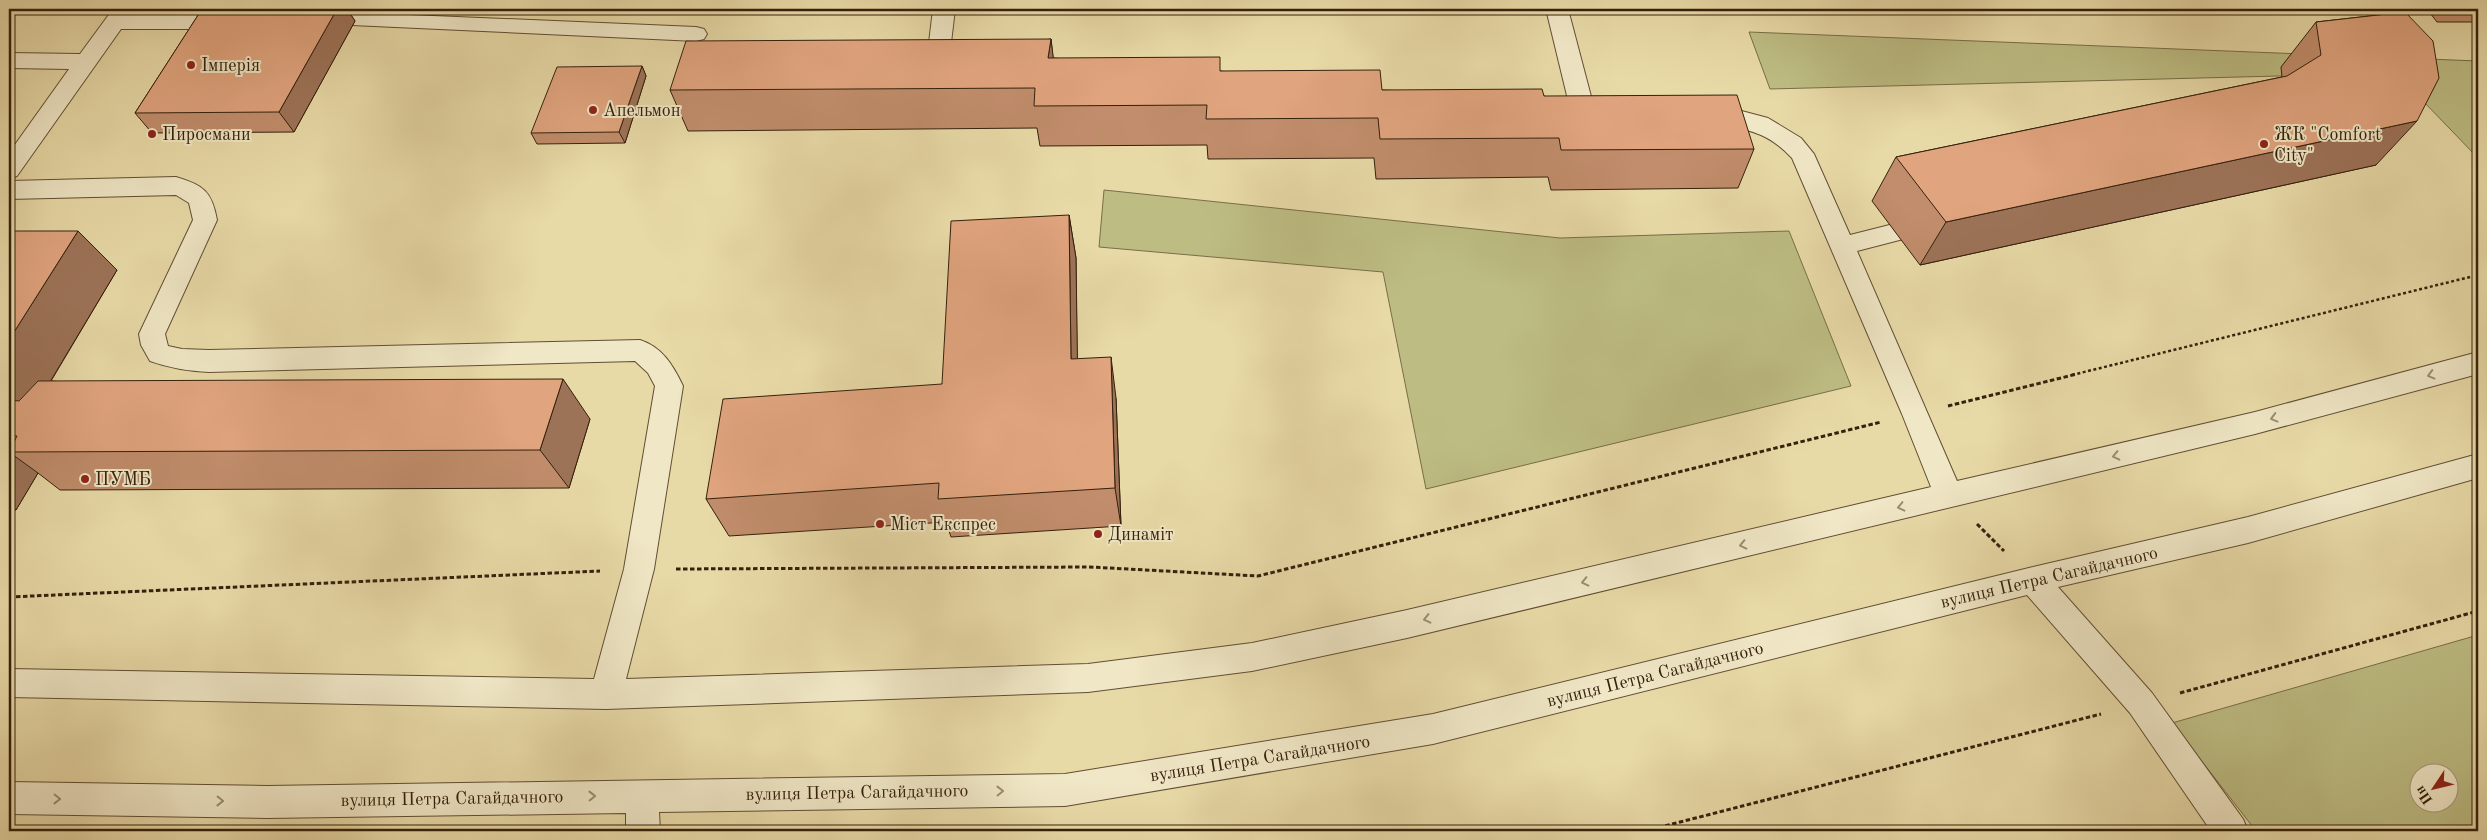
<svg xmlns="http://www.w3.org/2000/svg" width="2487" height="840" viewBox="0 0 2487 840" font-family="'Old Standard TT',serif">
  <rect width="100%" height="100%" fill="#e8daa7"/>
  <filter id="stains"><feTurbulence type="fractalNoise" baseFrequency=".004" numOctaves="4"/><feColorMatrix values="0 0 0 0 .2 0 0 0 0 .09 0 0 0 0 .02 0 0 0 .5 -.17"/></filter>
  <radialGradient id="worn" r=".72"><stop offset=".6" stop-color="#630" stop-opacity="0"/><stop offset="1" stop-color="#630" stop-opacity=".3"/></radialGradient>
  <g fill="#bdbd83" stroke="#786e48" fill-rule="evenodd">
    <polygon points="1749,32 2478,61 2478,158 2396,73 1770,89"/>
    <polygon points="1104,190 1560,238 1789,231 1851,386 1426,489 1383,272 1099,247"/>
    <path d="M 2478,635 L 2478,831 L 2256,831 L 2172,723 ZM 2420,772 L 2450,772 L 2450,802 L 2420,802 Z"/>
  </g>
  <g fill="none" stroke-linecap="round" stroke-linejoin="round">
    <defs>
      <g id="minor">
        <polygon points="113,9 135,9 131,15 231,15 239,17 242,22 239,27 231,29 121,29 17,176 9,179 9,153 69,69 9,68 9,53 80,54"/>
        <polygon points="933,9 955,9 948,68 945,73 937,76 929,73 926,68"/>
        <polygon points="1546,9 1568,9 1593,104 1589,110 1581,112 1573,110 1569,104"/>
        <polygon points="338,12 696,27 704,29 707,34 704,39 696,41 330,24 327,19 330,14"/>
        <path d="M 1708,106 L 1734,109 L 1768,118 L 1801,138 L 1814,154 L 1850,235 L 1933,214 L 1942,217 L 1945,223 L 1942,229 L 1857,251 L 1957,481 L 2255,412 L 2478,352 L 2478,374 L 2255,434 L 1407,638 L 1252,671 L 1088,692 L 606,709 L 9,697 L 9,669 L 594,679 L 624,569 L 655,386 L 648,373 L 635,361 L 209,372 C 188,371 170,368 150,361 L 141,345 L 139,334 L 193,220 L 189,203 L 176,195 L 9,199 L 9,181 L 176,177 C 203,185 212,191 217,220 L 165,334 L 168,346 L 182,349 L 209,350 L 640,340 C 662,347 673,365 683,386 L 654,569 L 626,679 L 1088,664 L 1252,643 L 1407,610 L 1931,487 L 1902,414 L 1792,158 C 1761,125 1739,131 1700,120 L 1696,114 L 1700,108 Z"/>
        <polygon points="2478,454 2478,478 2248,543 2058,587 2152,693 2243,819 2248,831 2211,831 2130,713 2027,595 1433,744 1065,806 659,812 660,831 626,831 626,813 267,818 9,814 9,782 267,786 1065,774 1433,714 2033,567 2248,517"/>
      </g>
    </defs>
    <use href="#minor" stroke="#614e33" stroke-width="2"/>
    <polyline stroke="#34200c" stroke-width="2.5" stroke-dasharray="3 2.5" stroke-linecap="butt" points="2072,375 2478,275"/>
    <g stroke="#34200c" stroke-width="3" stroke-dasharray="4.5 2.5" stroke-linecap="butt">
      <polyline points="1948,406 2077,374"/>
      <polyline points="1977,524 2004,551"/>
      <polyline points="676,569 1089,567 1258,576 1881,422"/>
      <polyline points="9,597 600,571"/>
      <polyline points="2180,693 2478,611"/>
      <polyline points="1645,831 2101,714"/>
    </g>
    <use href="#minor" fill="#f0e7c6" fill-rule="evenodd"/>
  </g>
  <g fill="#c18d6c" stroke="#34200c">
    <polygon points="202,9 347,9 355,21 294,132 152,133 135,113"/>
    <polygon points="2274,9 2478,9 2478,22 2437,22 2430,13 2406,13 2376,165 1920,265 1872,201 1896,157 2282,77 2281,67 2316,22 2396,13 2277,13"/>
    <polygon points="1051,39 1053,58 1220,71 1382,90 1544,96 1754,149 1738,188 1551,190 1548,177 1376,179 1374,158 1208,159 1207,145 1040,146 1037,128 688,131 670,90"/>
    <polygon points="642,66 646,76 625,143 537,144 531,133"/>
    <polygon points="1069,215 1076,258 1077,359 1116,398 1121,526 951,537 946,522 729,536 706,499 942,384"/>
    <polygon points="9,231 117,270 51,381 590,419 569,488 60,490 38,473 16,510 9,510"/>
  </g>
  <g fill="#9d7358" stroke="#34200c">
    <polygon points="337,9 347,9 355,21 294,132 279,112"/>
    <polygon points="1051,39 1056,80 1048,58"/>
    <polygon points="642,66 646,76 625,143 619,132"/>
    <polygon points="2417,121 2376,165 1920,265 1946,222"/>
    <polygon points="1069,215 1076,258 1078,400 1071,359"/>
    <polygon points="78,231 117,270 29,417 9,435 9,340"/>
    <polygon points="1111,357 1116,398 1121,526 1115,488"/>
    <polygon points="563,379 590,419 569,488 540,450"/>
    <polygon points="9,450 11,452 9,452 38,473 16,510 9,505"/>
  </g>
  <g fill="#e0a47e" stroke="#34200c">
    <polygon points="202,9 337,9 279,112 135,113"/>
    <polygon points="2405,12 2433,41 2439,78 2417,121 1946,222 1896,157 2287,76 2321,55 2316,22"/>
    <polygon points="1051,39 1048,58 1220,57 1220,71 1380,70 1382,90 1542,89 1544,96 1737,95 1754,149 1561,150 1559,138 1380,139 1378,118 1206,119 1207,105 1034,106 1035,88 670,90 686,41"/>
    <polygon points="642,66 619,132 531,133 557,67"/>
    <polygon points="1069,215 1071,359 1111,357 1115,488 938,499 939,483 706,499 723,399 942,384 951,221"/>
    <polygon points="9,231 78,231 9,340"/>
    <polygon points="563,379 540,450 9,452 17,436 9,435 9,400 19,401 38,381"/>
  </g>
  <defs><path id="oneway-chevron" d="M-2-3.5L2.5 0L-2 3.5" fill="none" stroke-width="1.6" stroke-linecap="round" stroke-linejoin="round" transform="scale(1.25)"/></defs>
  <g stroke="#9b8d72">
    <use href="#oneway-chevron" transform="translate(2431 375) rotate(165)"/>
    <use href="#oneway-chevron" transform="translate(2274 418) rotate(165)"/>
    <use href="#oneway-chevron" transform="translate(2116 456) rotate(167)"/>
    <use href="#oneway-chevron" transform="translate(1901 507) rotate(167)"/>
    <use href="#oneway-chevron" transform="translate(1743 545) rotate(167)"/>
    <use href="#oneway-chevron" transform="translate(1585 582) rotate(167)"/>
    <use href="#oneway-chevron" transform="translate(1427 619) rotate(167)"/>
    <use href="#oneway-chevron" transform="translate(1000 791) rotate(-1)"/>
    <use href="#oneway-chevron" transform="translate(592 796) rotate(-1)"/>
    <use href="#oneway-chevron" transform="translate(57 799) rotate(1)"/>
    <use href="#oneway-chevron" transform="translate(220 801) rotate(1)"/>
  </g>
  <g fill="#8f2418" stroke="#f0e7c6" stroke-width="2">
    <circle cx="191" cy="65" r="5"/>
    <circle cx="593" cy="110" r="5"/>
    <circle cx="152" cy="134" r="5"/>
    <circle cx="2264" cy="144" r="5"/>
    <circle cx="85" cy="479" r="5"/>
    <circle cx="880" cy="524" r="5"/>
    <circle cx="1098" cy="534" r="5"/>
  </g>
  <g text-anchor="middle" stroke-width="4" stroke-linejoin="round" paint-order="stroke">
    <g font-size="18" fill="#34200c" stroke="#f0e7c6" text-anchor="start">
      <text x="201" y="71">Імперія</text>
      <text x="603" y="116">Апельмон</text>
      <text x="162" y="140">Пиросмани</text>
      <text x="2274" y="140">ЖК "Comfort<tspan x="2274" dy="21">City"</tspan></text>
      <text x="95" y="485">ПУМБ</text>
      <text x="890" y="530">Міст Експрес</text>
      <text x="1108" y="540">Динаміт</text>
    </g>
    <g font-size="18" fill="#34200c" stroke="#f0e7c6">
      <text transform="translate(2049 577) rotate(-13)" y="6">вулиця Петра Сагайдачного</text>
      <text transform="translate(1655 674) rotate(-14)" y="6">вулиця Петра Сагайдачного</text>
      <text transform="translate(1260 758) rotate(-9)" y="6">вулиця Петра Сагайдачного</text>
      <text transform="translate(857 792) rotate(-1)" y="6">вулиця Петра Сагайдачного</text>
      <text transform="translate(452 798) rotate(-1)" y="6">вулиця Петра Сагайдачного</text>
    </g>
  </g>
  <rect width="2487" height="840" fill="none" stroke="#e8daa7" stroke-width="30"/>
  <rect x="10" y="10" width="2467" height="820" fill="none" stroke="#34200c" stroke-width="2.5"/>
  <rect x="15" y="15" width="2457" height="810" fill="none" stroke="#34200c"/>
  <g transform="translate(2434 788) rotate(235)"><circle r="24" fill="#f0e7c6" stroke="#a5977c"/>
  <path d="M0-4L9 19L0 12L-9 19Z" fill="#8f2418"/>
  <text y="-8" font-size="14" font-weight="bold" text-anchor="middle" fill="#34200c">Пн</text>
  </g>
  <rect width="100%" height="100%" filter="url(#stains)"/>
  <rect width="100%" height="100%" fill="url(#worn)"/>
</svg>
